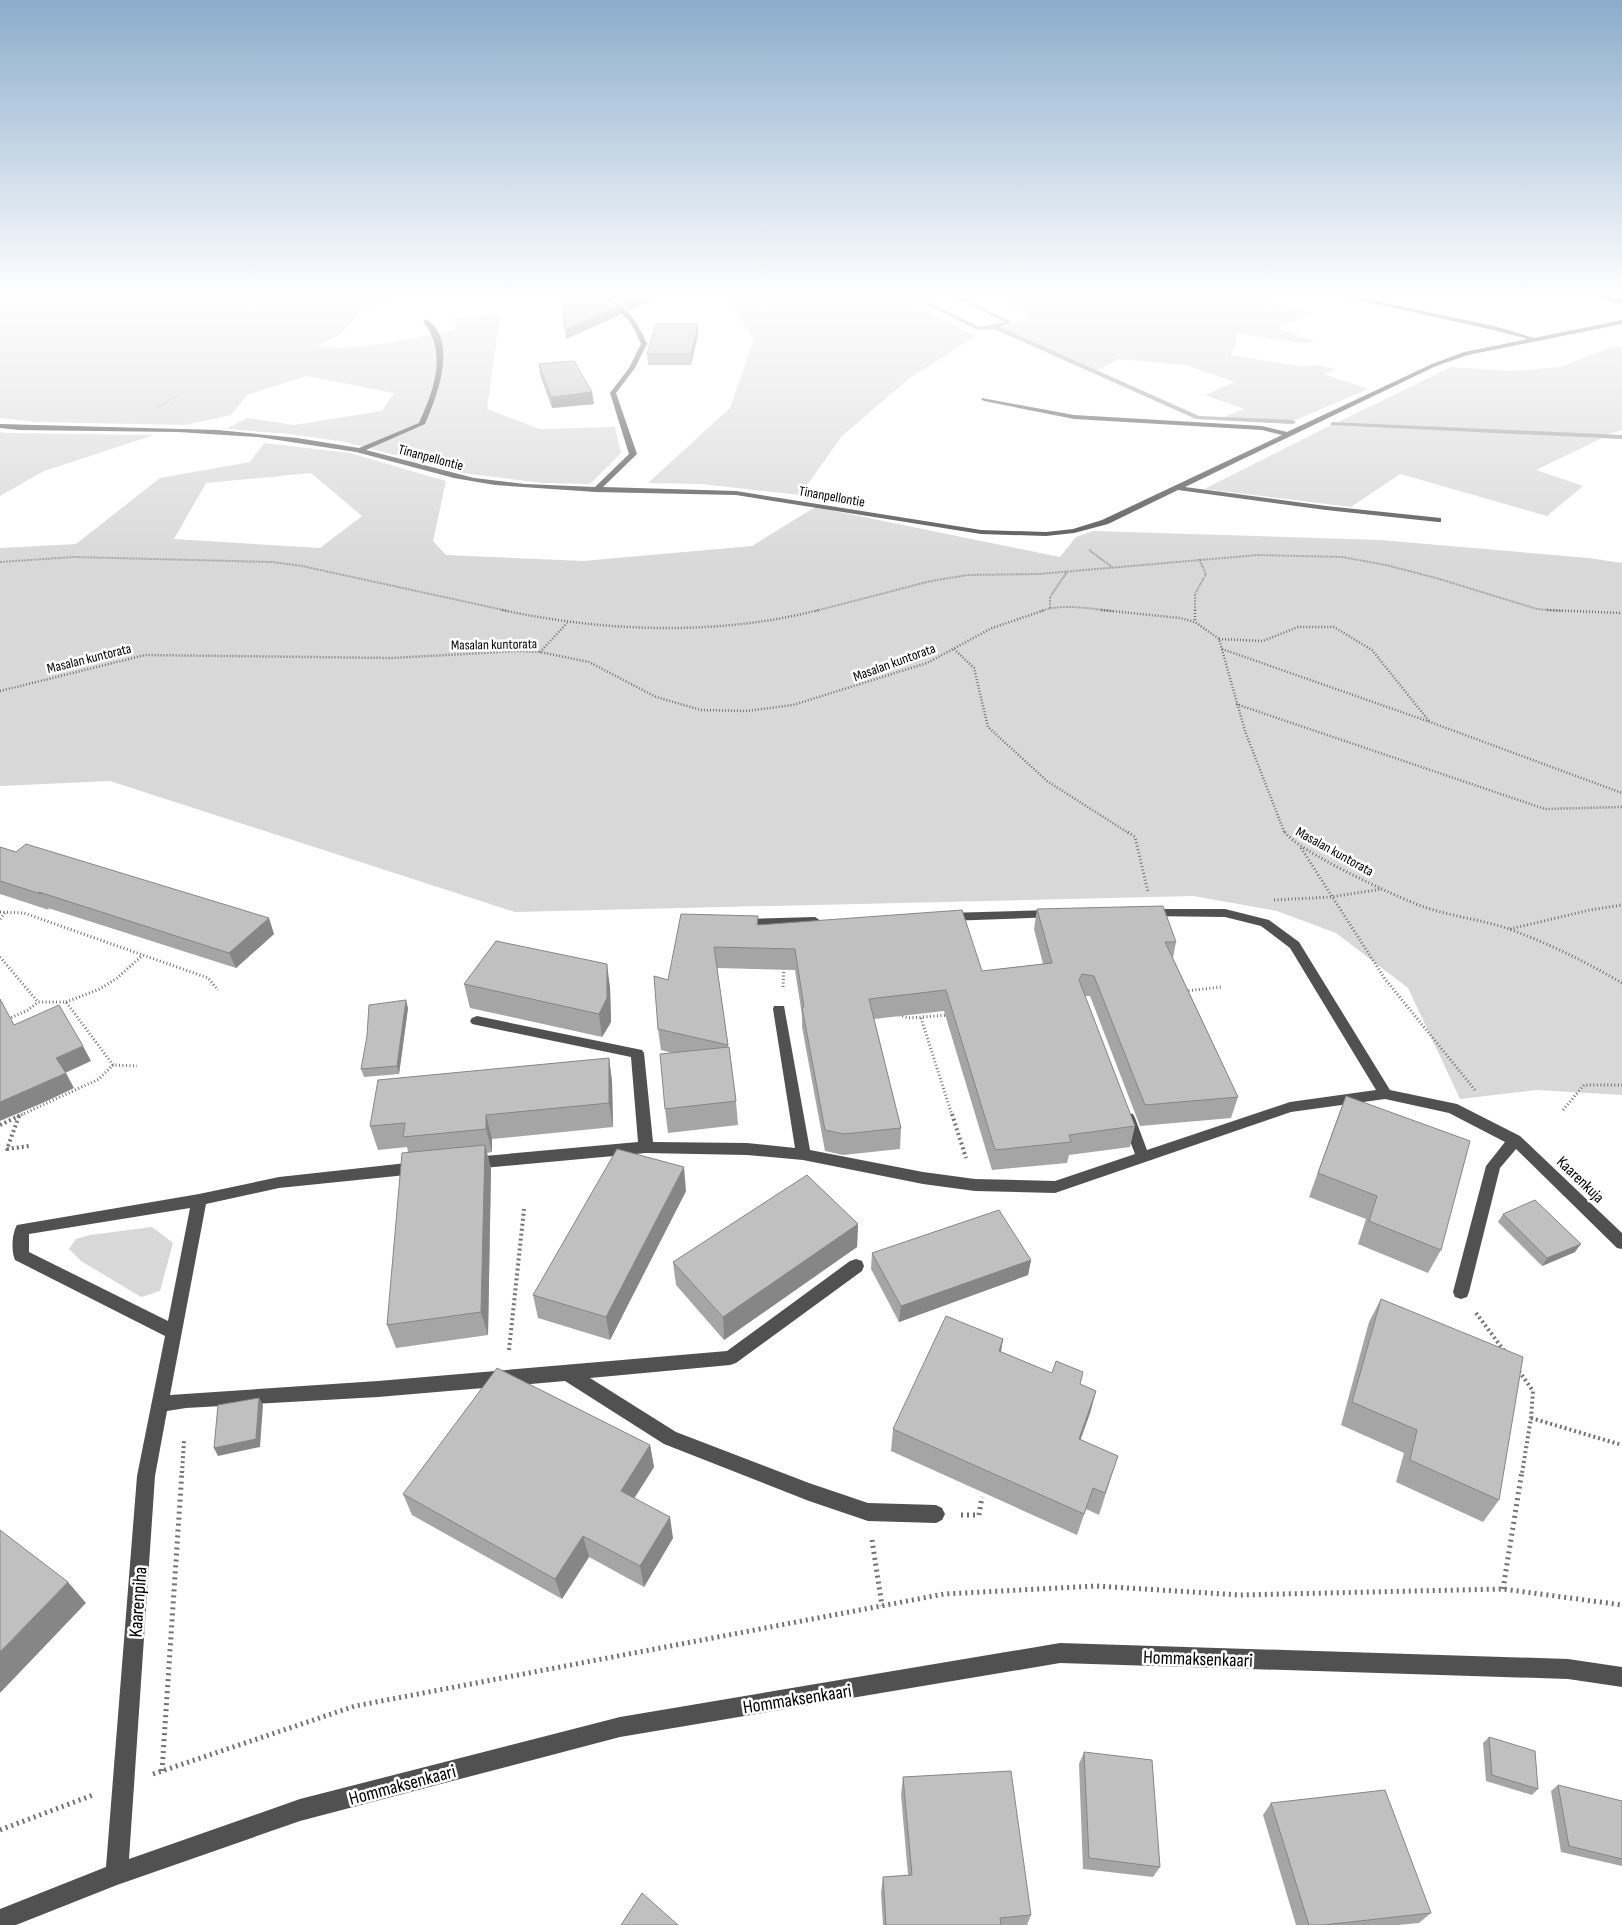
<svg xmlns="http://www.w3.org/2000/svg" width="1622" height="1925" viewBox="0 0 1622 1925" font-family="'Sofia Sans Condensed',sans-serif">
  <rect width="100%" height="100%" fill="#fff"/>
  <g fill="#d8d8d8" fill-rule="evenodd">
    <path d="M 403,296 L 363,308 L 343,332 L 316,347 C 362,351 411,339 456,329 L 454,318 L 500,316 L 487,409 L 540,429 L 615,427 L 621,453 L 590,484 L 542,483 L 463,473 L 345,442 L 290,434 L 226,429 L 247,418 L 294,425 L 382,411 L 394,393 L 306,376 L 247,395 L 231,415 L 185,425 L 35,422 L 0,418 L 0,297 Z"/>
    <polygon points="724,296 896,296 976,336 911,377 842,436 800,495 701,484 648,483 730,408 754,339"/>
    <polygon points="994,296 1247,296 1314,313 1278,328 1316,342 1301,343 1237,333 1235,347 1230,355 1299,366 1318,365 1335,369 1324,374 1368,389 1287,424 1219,419 1244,409 1205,395 1235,382 1185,365 1119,359 1096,371 997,329 1032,316"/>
    <polygon points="1622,346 1622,430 1602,436 1338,422 1451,367 1511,371 1560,367 1611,347"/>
    <polygon points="1333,424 1602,438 1536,470 1583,486 1547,516 1400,474 1351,507 1204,489"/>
    <polygon points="0,432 8,433 154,435 44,471 0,496"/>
    <path d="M 264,443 L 350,453 L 446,481 L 433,541 L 446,555 L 583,561 L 752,546 L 815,507 L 1060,557 L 1076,537 L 1093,531 L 1380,540 L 1589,558 L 1622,563 L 1622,1095 L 1537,1090 L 1460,1099 L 1408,988 L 1336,933 L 1277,911 L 1193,896 L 515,912 L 110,781 L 0,786 L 0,548 L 76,544 L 160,478 L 250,462 ZM 311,473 L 362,516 L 320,548 L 174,539 L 206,483 Z"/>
    <polygon points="152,1227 173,1243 160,1291 141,1297 81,1261 69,1249 76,1239 90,1235"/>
  </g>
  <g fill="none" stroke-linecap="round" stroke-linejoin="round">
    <g fill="#9f9f9f" fill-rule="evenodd">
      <polygon points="910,296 917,296 980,327 1005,322 952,296 959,296 1012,322 1000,327 1199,416 1293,420 1296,422 1293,424 1196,419 994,329 977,330"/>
      <polygon points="1333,422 1622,435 1622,439 1331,425 1331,423"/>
    </g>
    <polyline stroke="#737373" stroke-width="1" stroke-dasharray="0.5 1" stroke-linecap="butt" points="157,408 178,395"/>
    <g stroke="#737373" stroke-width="2" stroke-dasharray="0.5 1" stroke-linecap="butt">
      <polyline points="1089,550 1112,567"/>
      <polyline points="0,562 74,557 272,562 302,566 508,611"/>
      <polyline points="1050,608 1050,597 1067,572"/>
      <polyline points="815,611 931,581 968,575 1039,574 1258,555 1342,557 1386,565 1436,578 1537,609 1562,611"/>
      <path d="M 1041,611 C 1064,603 1090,609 1113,611"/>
      <polyline points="1195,611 1195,594 1206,574 1199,559"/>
    </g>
    <g stroke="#737373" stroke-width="2.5" stroke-dasharray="1 2" stroke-linecap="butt">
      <path d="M 502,610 C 605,632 717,636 819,610"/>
      <polyline points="1101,610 1180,618 1195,622 1219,639 1245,731 1285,834"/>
      <polyline points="1195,610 1195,622"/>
      <polyline points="1547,610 1622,613"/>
      <polyline points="1219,639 1263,641 1298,627 1334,627 1372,650 1429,721"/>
      <polyline points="954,649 974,668 988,727 1047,781 1130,834"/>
      <polyline points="1222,649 1430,722 1622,793"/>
      <polyline points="540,652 567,623"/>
      <polyline points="0,691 145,655 392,658 519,651 540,652 589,662 656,697 701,710 747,711 793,705 927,663 992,628 1045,610"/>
      <polyline points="1236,704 1545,809 1622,807"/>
    </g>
    <g stroke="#737373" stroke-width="3" stroke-dasharray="1 2.5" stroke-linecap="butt">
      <polyline points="1128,832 1135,837 1148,892"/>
      <path d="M 1285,832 C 1295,850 1397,897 1421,906 C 1449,916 1480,919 1509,929 C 1548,943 1586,962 1622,983"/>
      <polyline points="1301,848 1385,979 1475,1090"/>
      <polyline points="1274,900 1331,897 1382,889"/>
      <polyline points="0,912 24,913 208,978 218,990"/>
      <polyline points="0,919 5,913"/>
      <polyline points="1510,929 1590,910 1622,905"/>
      <polyline points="0,957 38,1002 66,1002 113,1065 137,1066"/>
      <polyline points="783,987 784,965"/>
      <polyline points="1185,991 1222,987"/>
      <polyline points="66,1002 100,989 117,978 143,955"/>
      <polyline points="899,1015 908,1018 950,1015"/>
      <polyline points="921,1018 952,1115"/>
      <polyline points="8,1019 28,1010 38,1002"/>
      <polyline points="1563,1110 1584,1085 1622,1085"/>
      <polyline points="21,1115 99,1079 113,1065"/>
    </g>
    <g stroke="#737373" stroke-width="4" stroke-dasharray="2 3" stroke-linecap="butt">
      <polyline points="952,1114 966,1158"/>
      <polyline points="19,1116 7,1149 29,1146"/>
      <polyline points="0,1125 23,1114"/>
      <polyline points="1476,1313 1505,1352"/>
      <polyline points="509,1350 524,1209"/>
      <polyline points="1519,1371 1533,1391 1531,1418 1522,1473"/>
      <polyline points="1531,1418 1622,1445"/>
      <polyline points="182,1473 184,1440"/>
    </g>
    <g stroke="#737373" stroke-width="5" stroke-dasharray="2 4" stroke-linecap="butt">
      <polyline points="961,1515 979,1515 982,1497"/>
      <polyline points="872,1540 882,1606"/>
      <polyline points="1503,1589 1522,1471"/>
      <polyline points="162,1771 182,1471"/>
      <polyline points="153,1774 355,1706 944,1594 1096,1586 1239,1595 1503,1589 1622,1605"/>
      <polyline points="0,1830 93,1795"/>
    </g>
    <g fill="#515151" fill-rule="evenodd">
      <path d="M 595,296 C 622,296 638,322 647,344 L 635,368 L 616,393 L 637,454 L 603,487 L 736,491 L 981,530 L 1046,532 L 1073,529 L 1102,520 L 1282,435 L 1262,430 L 1074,419 L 984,401 L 981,399 L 982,398 L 1074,415 L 1262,426 L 1287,432 L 1432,364 L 1464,352 L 1528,339 L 1493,330 L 1340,296 L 1352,296 L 1494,326 L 1534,338 L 1622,320 L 1622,324 L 1468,355 L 1436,366 L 1185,487 L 1326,506 L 1441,518 L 1441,522 L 1438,522 L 1326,510 L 1178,490 L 1108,524 L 1074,533 L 1046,536 L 981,534 L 736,495 L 596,492 L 495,485 L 454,478 L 356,452 L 258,437 L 178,432 L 19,430 L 0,428 L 0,424 L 218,430 L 297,438 L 359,448 L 419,423 C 434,389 448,354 423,321 L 426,319 C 459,339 437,397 425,424 L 366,450 L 474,478 L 525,484 L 595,487 L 629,454 L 610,393 L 629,368 L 641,344 C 628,312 621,314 595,296 Z"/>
      <polygon points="1594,296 1605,296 1622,300 1622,304"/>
      <polygon points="1150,909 1225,909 1269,920 1299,942 1390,1090 1457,1104 1520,1136 1622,1233 1622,1249 1617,1248 1516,1149 1500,1168 1469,1292 1467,1297 1461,1299 1455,1297 1453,1292 1486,1166 1505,1142 1449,1113 1385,1099 1291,1112 1055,1193 975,1191 923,1184 803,1160 747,1155 646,1153 473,1169 468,1167 466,1163 468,1159 473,1157 638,1142 631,1057 472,1024 470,1021 472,1018 477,1016 642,1050 644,1053 653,1142 747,1143 795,1148 773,1009 774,1006 784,1006 810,1150 923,1172 975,1179 1055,1181 1135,1154 1121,1118 1123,1114 1128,1113 1133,1114 1135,1118 1147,1150 1290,1102 1376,1090 1290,948 1261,926 1225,917 1146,916 1144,913"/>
      <polygon points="1052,910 1056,911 1058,914 1056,917 947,921 941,917 947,913"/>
      <polygon points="815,917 821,921 819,924 743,927 737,923 743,919"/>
      <path d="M 416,1162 L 421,1164 L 423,1168 L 421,1172 L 416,1174 L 279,1188 L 206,1204 L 170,1395 L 378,1381 L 727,1351 L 850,1261 L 856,1259 L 862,1261 L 864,1266 L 862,1271 L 736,1363 L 730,1365 L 590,1378 L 676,1432 L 809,1483 L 868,1503 L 936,1505 L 942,1508 L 945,1514 L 942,1520 L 936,1523 L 868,1521 L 809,1501 L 664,1444 L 565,1381 L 378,1397 L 186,1408 L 167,1411 L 155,1476 L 129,1859 L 300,1799 L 620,1717 L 1060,1643 L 1568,1659 L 1622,1667 L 1622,1687 L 1568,1679 L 1060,1663 L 620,1737 L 300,1821 L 117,1885 L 16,1925 L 0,1925 L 0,1909 L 106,1867 L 137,1476 L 165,1336 L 15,1260 C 11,1251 12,1233 17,1225 L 199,1194 L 279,1177 ZM 190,1208 L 168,1321 L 29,1252 L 29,1234 Z"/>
    </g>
  </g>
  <g fill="#a5a5a5">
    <polygon points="608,296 659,296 629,310 614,299"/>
    <polygon points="698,335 691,365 648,365 647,354"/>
    <polygon points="539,364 594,404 552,408 540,375"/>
    <polygon points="0,847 274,934 236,968 48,908 49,910 0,894"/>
    <polygon points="1037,909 1176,942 1173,958 1238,1097 1231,1118 1140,1126 1090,996 1085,996 1135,1126 1130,1147 1069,1155 1067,1163 992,1170 944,1011 874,1019 901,1128 900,1149 843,1155 825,1151 802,1027 802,1015 795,970 717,968 736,1101 738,1125 668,1133 665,1109 672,1053 661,1050 658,1029 668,980 758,916 758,925 982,971 1043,964 1034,929"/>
    <polygon points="464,984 610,987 611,1022 602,1037 470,1008"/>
    <polygon points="408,1008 399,1074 364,1077 361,1069"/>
    <polygon points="609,1058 612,1082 613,1127 492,1139 492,1152 487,1153 491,1169 488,1335 396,1348 387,1325 408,1152 407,1147 378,1150 370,1126"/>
    <polygon points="1346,1096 1441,1250 1428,1273 1358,1244 1366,1219 1309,1197 1337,1119"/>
    <polygon points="686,1191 610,1340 538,1318 533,1295"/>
    <polygon points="1503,1214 1575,1252 1542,1266 1498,1222"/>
    <polygon points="858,1224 857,1247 724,1340 676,1285 673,1262"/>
    <polygon points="872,1253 1031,1260 1028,1275 899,1322 871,1269"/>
    <polygon points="1381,1299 1499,1500 1483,1522 1396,1482 1404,1453 1341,1425 1369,1322"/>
    <polygon points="1003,1339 1001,1352 1096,1391 1090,1413 1080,1440 1118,1456 1099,1515 1086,1509 1077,1535 891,1451 893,1429"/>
    <polygon points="650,1445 654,1467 634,1498 673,1538 644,1587 589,1557 562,1599 412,1515 403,1494"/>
    <polygon points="1489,1737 1538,1789 1532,1795 1486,1781 1483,1743"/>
    <polygon points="1084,1752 1160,1867 1153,1877 1083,1869 1079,1764"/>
    <polygon points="903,1777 1031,1915 1027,1925 883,1925 881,1893 883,1877 908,1875 901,1795"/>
    <polygon points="1558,1785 1622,1801 1622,1866 1561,1852 1551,1791"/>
    <polygon points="1271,1803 1431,1913 1419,1923 1398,1925 1296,1925 1263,1815"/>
  </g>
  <g fill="#868686">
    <polygon points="639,296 659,296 629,310 628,301"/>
    <polygon points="619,306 620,315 566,339 565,330"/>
    <polygon points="698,324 698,335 691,365 691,354"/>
    <polygon points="592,392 594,404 552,408 551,397"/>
    <polygon points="269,918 274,934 236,968 229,953"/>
    <polygon points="607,964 610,987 611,1022 602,1037 599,1014"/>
    <polygon points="406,1000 408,1008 399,1074 397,1066"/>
    <polygon points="83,1046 91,1061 65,1073 56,1058"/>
    <polygon points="609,1058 612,1082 613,1127 609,1103"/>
    <polygon points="66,1073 74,1088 47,1101 0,1121 0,1102"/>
    <polygon points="486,1115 492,1139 492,1152 486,1129"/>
    <polygon points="485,1145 491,1169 488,1335 481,1312"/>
    <polygon points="684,1167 686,1191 610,1340 606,1317"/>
    <polygon points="858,1224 857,1247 724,1340 723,1317"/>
    <polygon points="1581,1244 1575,1252 1542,1266 1547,1258"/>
    <polygon points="1031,1260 1028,1275 899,1322 901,1306"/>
    <polygon points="1003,1339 999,1362 999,1351"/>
    <polygon points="1096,1391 1090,1413 1073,1461 1079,1439"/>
    <polygon points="259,1398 263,1405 260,1447 218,1456 214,1448"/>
    <polygon points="650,1445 654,1467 625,1513 621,1491"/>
    <polygon points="670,1517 673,1538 644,1587 640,1566"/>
    <polygon points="583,1536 589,1557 562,1599 555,1579"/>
    <polygon points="68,1582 86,1603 0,1693 0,1652"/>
  </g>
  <g fill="#c0c0c0" stroke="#868686">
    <polygon points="561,296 605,296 619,306 565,330"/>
    <polygon points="622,296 639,296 628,301"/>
    <polygon points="656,324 698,324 691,354 647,354"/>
    <polygon points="574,361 592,392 551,397 539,364"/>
    <polygon points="26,844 269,918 229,953 39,892 41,894 0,881 0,847 16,852"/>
    <polygon points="1163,906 1176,942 1165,942 1238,1097 1145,1105 1094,976 1082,974 1079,980 1135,1126 1069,1135 1071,1142 995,1150 946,990 869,999 901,1128 844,1134 825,1130 802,1007 804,1007 795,949 714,947 728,1045 658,1029 654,976 668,980 681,914 758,916 757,925 962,910 982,971 1052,963 1037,909"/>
    <polygon points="496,941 607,964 607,998 599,1014 464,984"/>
    <polygon points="0,999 14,1025 59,1005 83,1046 56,1058 66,1073 0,1102"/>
    <polygon points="406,1000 397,1066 361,1069 367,1036 369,1005"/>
    <polygon points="729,1047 736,1101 665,1109 660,1054"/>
    <polygon points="609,1058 609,1103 486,1115 486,1129 403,1137 405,1123 370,1126 378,1080"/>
    <polygon points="1346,1096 1470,1141 1441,1250 1369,1221 1377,1196 1318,1173"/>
    <polygon points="485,1145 481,1312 387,1325 402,1153"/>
    <polygon points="617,1149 684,1167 606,1317 533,1295"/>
    <polygon points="807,1175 858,1224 723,1317 673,1262"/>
    <polygon points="1535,1200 1581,1244 1547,1258 1503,1214"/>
    <polygon points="999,1210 1031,1260 901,1306 872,1253"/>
    <polygon points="1381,1299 1523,1357 1499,1500 1410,1460 1417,1430 1352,1402"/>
    <polygon points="946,1316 1003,1339 999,1351 1052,1373 1056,1361 1083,1372 1080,1384 1096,1391 1079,1439 1118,1456 1105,1493 1093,1488 1084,1514 893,1429"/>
    <polygon points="497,1368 650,1445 621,1491 670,1517 640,1566 583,1536 555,1579 403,1494"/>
    <polygon points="259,1398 256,1439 214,1448 218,1405"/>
    <polygon points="0,1530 68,1582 0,1652"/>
    <polygon points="1489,1737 1535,1751 1538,1789 1492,1775"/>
    <polygon points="1084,1752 1152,1760 1160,1867 1089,1858"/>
    <polygon points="1011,1771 1031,1915 1000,1918 1001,1925 886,1925 883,1877 912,1875 903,1777"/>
    <polygon points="1558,1785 1622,1801 1622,1859 1569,1846"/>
    <polygon points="1385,1790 1431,1913 1323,1925 1309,1925 1271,1803"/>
    <polygon points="642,1893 678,1925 621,1925"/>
  </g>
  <linearGradient id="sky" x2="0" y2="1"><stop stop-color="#8baccb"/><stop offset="0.52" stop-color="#fff"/><stop offset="1" stop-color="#fff" stop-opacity="0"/></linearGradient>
  <rect width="1622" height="566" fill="url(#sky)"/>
  <g text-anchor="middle" stroke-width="5" stroke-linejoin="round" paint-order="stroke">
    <g font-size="14" fill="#000" stroke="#fff">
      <text transform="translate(431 457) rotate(15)" y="5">Tinanpellontie</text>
      <text transform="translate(832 496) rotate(10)" y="5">Tinanpellontie</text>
      <text transform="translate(494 644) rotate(-1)" y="5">Masalan kuntorata</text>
      <text transform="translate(89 658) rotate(-14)" y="5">Masalan kuntorata</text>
      <text transform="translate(894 662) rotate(-20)" y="5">Masalan kuntorata</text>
      <text transform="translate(1335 851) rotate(29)" y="5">Masalan kuntorata</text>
    </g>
    <g font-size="16" fill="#000" stroke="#fff">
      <text transform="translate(1581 1179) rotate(44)" y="6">Kaarenkuja</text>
    </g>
    <g font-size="19" fill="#000" stroke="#fff">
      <text transform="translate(137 1602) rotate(-86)" y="7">Kaarenpiha</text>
      <text transform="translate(1198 1658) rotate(2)" y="7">Hommaksenkaari</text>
      <text transform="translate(797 1698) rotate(-9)" y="7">Hommaksenkaari</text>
      <text transform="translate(402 1784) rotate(-15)" y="7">Hommaksenkaari</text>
    </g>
  </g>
</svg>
